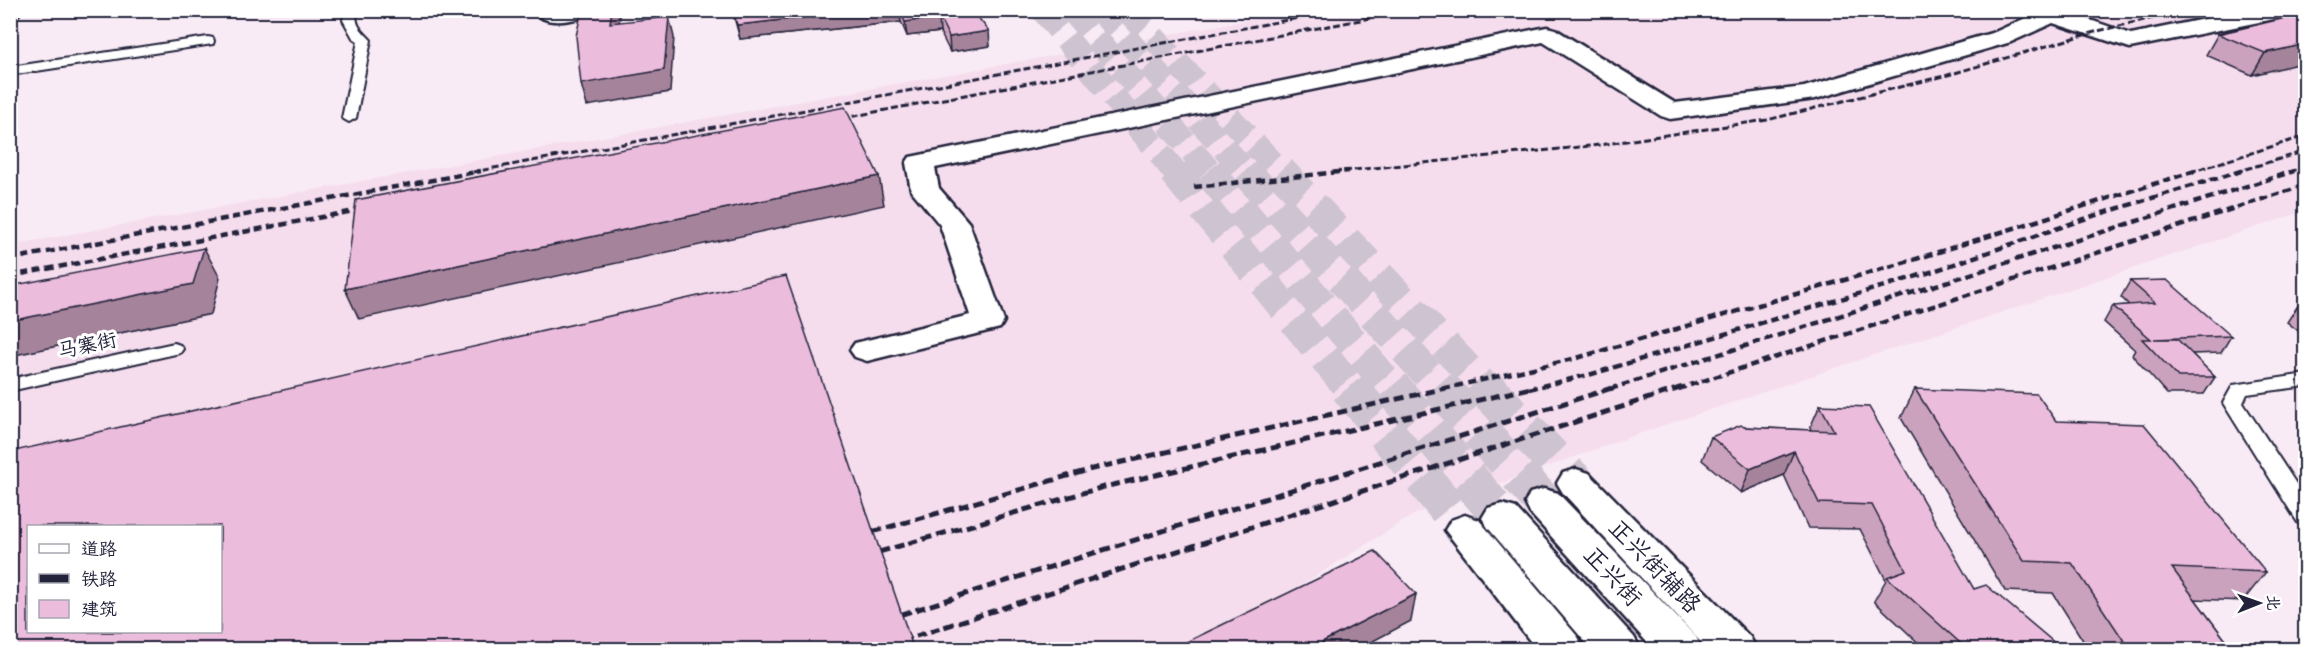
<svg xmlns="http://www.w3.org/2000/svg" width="2316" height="660" viewBox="0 0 2316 660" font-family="'Comic Neue','LXGW WenKai TC',sans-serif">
  <rect width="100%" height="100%" fill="#f9ebf5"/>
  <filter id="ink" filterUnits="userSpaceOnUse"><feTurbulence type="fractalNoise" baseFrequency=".0167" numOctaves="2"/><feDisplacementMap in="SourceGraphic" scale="12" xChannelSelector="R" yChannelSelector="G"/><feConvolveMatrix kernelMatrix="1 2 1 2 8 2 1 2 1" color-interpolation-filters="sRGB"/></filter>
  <g filter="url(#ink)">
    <path fill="#f5ddee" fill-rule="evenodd" d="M 1297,11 L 2305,11 L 2305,211 L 1647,431 L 1415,514 L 1199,649 L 11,650 L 11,245 ZM 28,526 L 220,526 L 220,632 L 28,632 Z"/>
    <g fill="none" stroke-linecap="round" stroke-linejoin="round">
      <g stroke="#cec3d0" stroke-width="25" stroke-dasharray="25 12" stroke-linecap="butt">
        <polyline points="1043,10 1175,172"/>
        <polyline points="1127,10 1281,172"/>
      </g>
      <g stroke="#cec3d0" stroke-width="32" stroke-dasharray="32 16" stroke-linecap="butt">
        <polyline points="1174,171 1350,389"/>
        <polyline points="1280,171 1486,389"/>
      </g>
      <g stroke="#cec3d0" stroke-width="39" stroke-dasharray="39 20" stroke-linecap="butt">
        <polyline points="1349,387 1465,530"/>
        <polyline points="1485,387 1576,483"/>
      </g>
      <g stroke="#cec3d0" stroke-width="25" stroke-dasharray="25 12" stroke-linecap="butt">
        <polyline points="1072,10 1210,172"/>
        <polyline points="1100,10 1246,172"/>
      </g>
      <g stroke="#cec3d0" stroke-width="32" stroke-dasharray="32 16" stroke-linecap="butt">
        <polyline points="1208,171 1392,389"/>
        <polyline points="1245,171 1441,389"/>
      </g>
      <g stroke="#cec3d0" stroke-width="39" stroke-dasharray="39 20" stroke-linecap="butt">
        <polyline points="1391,387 1502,518"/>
        <polyline points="1440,387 1544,503"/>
      </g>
      <defs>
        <g id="lane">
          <polygon points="10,10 22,10 14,21 10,22"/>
          <path d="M 345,10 L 357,10 C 354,26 362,30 371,40 L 356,118 L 349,122 L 342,118 L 358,41 L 353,38 L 343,20 Z"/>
          <polygon points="208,37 213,38 214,41 213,44 10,75 10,67"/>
          <polygon points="174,343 180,345 183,349 180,353 10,391 10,379"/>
          <polygon points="2306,374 2306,386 2247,394 2243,403 2306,499 2306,525 2298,523 2223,403 2233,385"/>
        </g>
        <g id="street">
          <path d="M 533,10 L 596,10 L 593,15 C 576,19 546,29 533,10 Z"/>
          <polygon points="2043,10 2061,10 2131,34 2248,10 2295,10 2292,15 2284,17 2130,48 2053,23 2011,42 1815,99 1670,119 1661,116 1543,42 935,168 939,188 969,223 1004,321 1000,328 867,361 855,357 850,350 855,343 970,315 940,225 911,190 906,163 910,157 1547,27 1555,29 1675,103 1804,87 1995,32"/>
        </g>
        <g id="secondary">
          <polygon points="1576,469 1589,473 1750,637 1757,650 1708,650 1563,493 1557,483 1563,473"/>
          <polygon points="1465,515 1479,520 1578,637 1585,650 1537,650 1445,530 1451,520"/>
        </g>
        <g id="primary">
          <polygon points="1544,489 1558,493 1696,637 1703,650 1654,650 1530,513 1525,503 1530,493"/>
          <polygon points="1502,504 1516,508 1634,637 1641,650 1592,650 1488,528 1482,518 1488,508"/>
        </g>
      </defs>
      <use href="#lane" stroke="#22223b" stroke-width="4"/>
      <use href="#street" stroke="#22223b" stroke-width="5"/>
      <use href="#secondary" stroke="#22223b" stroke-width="5"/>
      <use href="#primary" stroke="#22223b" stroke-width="5"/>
      <use href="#lane" fill="#fff" fill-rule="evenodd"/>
      <use href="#street" fill="#fff" fill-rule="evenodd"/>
      <use href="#secondary" fill="#fff" fill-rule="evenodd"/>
      <use href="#primary" fill="#fff" fill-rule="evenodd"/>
      <g stroke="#22223b" stroke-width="3" stroke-dasharray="7 3" stroke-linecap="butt">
        <polyline points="833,120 1413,10"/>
        <polyline points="473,172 1341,10"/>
        <polyline points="1334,172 1599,145 1767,120 1948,75 2098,31 2186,10"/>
        <polyline points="2190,172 2306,136"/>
        <polyline points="2236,172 2306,151"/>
        <polyline points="2289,172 2306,167"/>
      </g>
      <g stroke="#22223b" stroke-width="4.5" stroke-dasharray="8 4.5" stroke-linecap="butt">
        <polyline points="1194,187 1349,171"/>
        <polyline points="10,259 481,171"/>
        <polyline points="10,276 370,208"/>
        <polyline points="1443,389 1577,358 1913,260 2195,171"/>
        <polyline points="1529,389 1592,374 1934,271 2093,216 2241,171"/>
        <polyline points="1610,389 2294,171"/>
        <polyline points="1678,389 2306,185"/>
      </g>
      <g stroke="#22223b" stroke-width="5" stroke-dasharray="10 5" stroke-linecap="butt">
        <polyline points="858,536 1092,469 1450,387"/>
        <polyline points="865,556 1100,488 1535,387"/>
        <polyline points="887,619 1615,387"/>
        <polyline points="873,650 1683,387"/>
      </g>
    </g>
    <g fill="#cba2be" stroke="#22223b" stroke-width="1.5">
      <polygon points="732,10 972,10 990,46 950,52 940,32 907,36 901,22 740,39"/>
      <polygon points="2306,13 2252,75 2206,55 2218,34"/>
      <polygon points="2130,281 2231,336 2221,353 2192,354 2215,377 2204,394 2167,394 2132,355 2135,350 2104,322 2113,306 2129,305 2121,297"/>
      <polygon points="2306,303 2306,337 2287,322 2299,304"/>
      <polygon points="1915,389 2056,421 2266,572 2243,601 2195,599 2233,650 2089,650 2053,593 2005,591 1901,418"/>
      <polygon points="1820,405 1974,589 2063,650 1926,650 1874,601 1886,580 1860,529 1808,528 1784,475 1741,493 1702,460 1711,437 1744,427 1811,430 1810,428"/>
    </g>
    <g fill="#a5849b" stroke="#22223b" stroke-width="1.5">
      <polygon points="612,10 621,10 616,43 610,23"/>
      <polygon points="870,10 899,10 901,22 740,39 737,25"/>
      <polygon points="669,17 674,37 670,92 587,106 581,84"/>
      <polygon points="939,17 940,32 907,36 905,22"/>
      <polygon points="989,31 990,46 950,52 949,37"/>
      <polygon points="2306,44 2306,62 2252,75 2265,53"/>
      <polygon points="879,176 884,205 359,319 345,289"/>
      <polygon points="204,248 220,278 211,314 10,356 10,321"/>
      <polygon points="1794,451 1784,475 1741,493 1750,469"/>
      <polygon points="1416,594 1411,621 1356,650 1321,650 1322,642"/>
    </g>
    <g fill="#ecbcdd" stroke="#22223b" stroke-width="1.5" fill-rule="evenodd">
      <polygon points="582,10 612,10 610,23 669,17 664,70 581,84 576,36"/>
      <polygon points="733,10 870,10 737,25"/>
      <polygon points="900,10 972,10 989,31 949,37 939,17 905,22"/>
      <polygon points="2306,13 2306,44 2265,53 2218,34"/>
      <polygon points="845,107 879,176 345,289 356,200"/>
      <polygon points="204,248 193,284 10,321 10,286"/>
      <path d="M 786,276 L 914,650 L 10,650 L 10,452 ZM 28,526 L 220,526 L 220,632 L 28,632 Z"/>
      <polygon points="2167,280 2231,336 2154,339 2177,339 2215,377 2178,377 2142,339 2151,339 2113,306 2155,303 2130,281"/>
      <polygon points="2306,303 2306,309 2299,304"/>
      <polygon points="1915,389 2037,394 2056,421 2144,424 2266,572 2172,568 2233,650 2130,650 2072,563 2024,561"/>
      <polygon points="1820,405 1869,407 1974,589 1986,585 2063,650 1968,650 1887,577 1906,570 1872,505 1819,503 1794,451 1750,469 1711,437 1741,425 1744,427 1834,431"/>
      <polygon points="1375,551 1416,594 1322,642 1329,650 1170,650"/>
    </g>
  </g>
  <g text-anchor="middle" stroke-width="6" stroke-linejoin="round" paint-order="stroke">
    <g font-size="20" fill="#22223b" stroke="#fff">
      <text transform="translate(87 345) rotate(-12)" y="7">马寨街</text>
    </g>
    <g font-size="24" fill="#22223b" stroke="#fff">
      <text transform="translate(1655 566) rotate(46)" y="8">正兴街辅路</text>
      <text transform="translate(1613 576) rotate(47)" y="8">正兴街</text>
    </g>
  </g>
  <rect width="2316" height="660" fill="none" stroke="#fff" stroke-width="36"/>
  <rect x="18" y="18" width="2280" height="624" fill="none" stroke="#22223b" stroke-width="2" filter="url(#ink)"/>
  <rect x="27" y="525" width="195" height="108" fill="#ffffff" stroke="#a7a7b1" stroke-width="1.5"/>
  <rect x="39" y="544" width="30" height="9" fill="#ffffff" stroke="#a7a7b1" stroke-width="1.5"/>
  <text x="81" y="555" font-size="18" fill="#22223b">道路</text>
  <rect x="39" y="574" width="30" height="9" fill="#22223b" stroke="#a7a7b1" stroke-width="1.5"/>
  <text x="81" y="585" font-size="18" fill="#22223b">铁路</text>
  <rect x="39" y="600" width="30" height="18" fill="#ecbcdd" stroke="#a7a7b1" stroke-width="1.5"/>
  <text x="81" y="615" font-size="18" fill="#22223b">建筑</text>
  <g transform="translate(2259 603) rotate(89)" stroke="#ffffff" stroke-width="4.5" paint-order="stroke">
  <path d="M0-4.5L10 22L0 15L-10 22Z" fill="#22223b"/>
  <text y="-9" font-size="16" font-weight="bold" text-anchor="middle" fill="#22223b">北</text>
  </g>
</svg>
